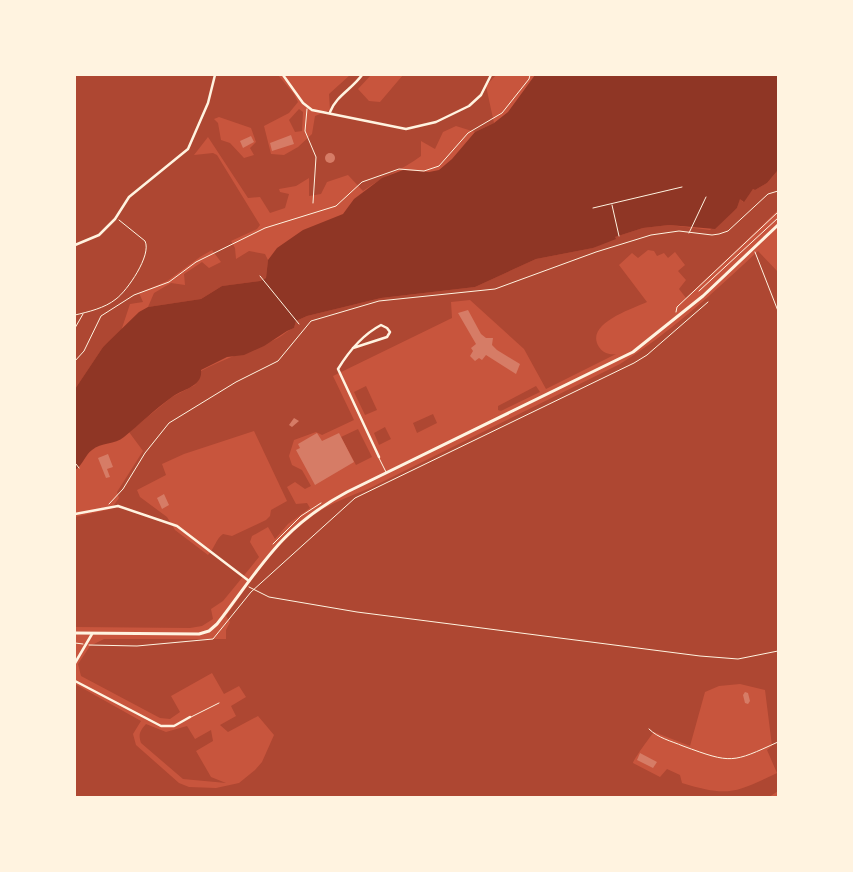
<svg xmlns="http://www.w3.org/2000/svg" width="853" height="872" viewBox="0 0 853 872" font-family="Inter,sans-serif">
  <rect width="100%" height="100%" fill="#c8553d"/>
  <g fill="#ae4732" fill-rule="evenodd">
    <path d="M 75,75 L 278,75 L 294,94 L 298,102 L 289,113 L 264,126 L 271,154 L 284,155 L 298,147 L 312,134 L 315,116 L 330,110 L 329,94 L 350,75 L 371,75 L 358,89 L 369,101 L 380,102 L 403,75 L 496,75 L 486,86 L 494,123 L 475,132 L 456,126 L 443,132 L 435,149 L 421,141 L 421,156 C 402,170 382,177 363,191 L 348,175 L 327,182 L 321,194 L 309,196 L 309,178 L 296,186 L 279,189 L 280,192 L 289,194 L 285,208 L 270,213 L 260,197 L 248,198 L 208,137 L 194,155 L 213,153 L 217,155 L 260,225 L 257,229 L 231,241 L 235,248 L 236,259 L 249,251 L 265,254 L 268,260 L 266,278 L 260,281 L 222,286 L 201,299 L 148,307 L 154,293 L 171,283 L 185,285 L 184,274 L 202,262 L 209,268 L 221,262 L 212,250 L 200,257 L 167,281 L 139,293 L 143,302 L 130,304 L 121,331 L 103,347 L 75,389 ZM 219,117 L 251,128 L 256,142 L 250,148 L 254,155 L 244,158 L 230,143 L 221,140 L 218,123 L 214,119 Z"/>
    <polygon points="299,109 303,112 302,131 295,132 289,120"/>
    <path d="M 778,170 L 778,210 L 686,298 L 679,289 L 686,280 L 678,271 L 685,265 L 675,252 L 668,258 L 664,253 L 657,256 L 654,251 L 648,250 L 638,258 L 632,253 L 619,265 L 647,302 C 632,309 584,324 599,347 C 603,353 609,355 616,354 L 546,389 L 524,349 L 470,300 L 451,302 L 452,318 L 333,376 L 354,420 L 322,435 L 316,432 L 294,440 L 289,456 L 292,465 L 302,470 L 311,486 L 305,489 L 295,482 L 287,487 L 296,504 L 307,503 L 310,508 L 288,524 L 275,539 L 268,527 L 252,536 L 250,542 L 259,557 L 223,601 L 211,609 L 213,619 L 202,626 L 190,628 L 75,627 L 75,517 L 111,509 L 119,498 L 117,492 L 143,451 L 129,432 L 172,397 L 195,385 L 201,371 C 225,358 249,351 274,340 C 282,337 286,331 294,328 L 296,321 L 307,316 L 381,298 L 475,287 L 536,259 L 593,248 L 615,237 L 643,228 L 669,225 L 710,230 L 737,208 L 740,198 L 743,202 L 753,189 L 755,190 L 767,183 ZM 254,431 L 287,501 L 271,510 L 270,516 L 266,520 L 232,536 L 223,534 C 215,540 215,548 208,555 L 175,530 L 167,517 L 140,497 L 137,490 L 166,475 L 162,464 L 184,454 Z"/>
    <path d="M 758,251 L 778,272 L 778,791 L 769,797 L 75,797 L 75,684 L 141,721 L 133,734 L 136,745 L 179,783 L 189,787 L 216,788 L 239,783 L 255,770 L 262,762 L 274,735 L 258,716 L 228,732 L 220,725 L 236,716 L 231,706 L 246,697 L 239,686 L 224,694 L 212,673 L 171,696 L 180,712 L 170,719 L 160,718 L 81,676 L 78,664 L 90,646 L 104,639 L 226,639 L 226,630 L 230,622 L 226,616 C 254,577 281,535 323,509 C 337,501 353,495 368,489 L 620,364 C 670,333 714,292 758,251 ZM 740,684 L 765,690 L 772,746 L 767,750 L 777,773 C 735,793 728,797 682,783 L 680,775 L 667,769 L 660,777 L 633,763 C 633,760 652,734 654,732 L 690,746 L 705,692 L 719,686 Z"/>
    <polygon points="366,386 377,410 365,415 354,392"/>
    <polygon points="536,386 540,392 501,411 498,410 498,406"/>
    <polygon points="433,414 437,423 417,433 413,423"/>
    <polygon points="385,427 391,439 379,445 374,433"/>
    <polygon points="358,429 372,457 356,465 341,437"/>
    <path d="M 146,724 L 166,732 L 187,726 L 195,739 L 211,730 L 213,741 L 196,751 L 211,777 L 226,783 L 183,779 L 141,743 C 138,734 140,731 146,724 Z"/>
  </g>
  <path fill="#8f3625" d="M 535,75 L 778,75 L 778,170 L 767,183 L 755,190 L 753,189 L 744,202 L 740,199 L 737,208 L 715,229 L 669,225 L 643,228 L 615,237 L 616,239 L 593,248 L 536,259 L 475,287 L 381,298 L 307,316 L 296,321 L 294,328 L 287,331 L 264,346 L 244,355 L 227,357 L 201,370 C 203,387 182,389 172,397 C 155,409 140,424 124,437 C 115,445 101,442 92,450 C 85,455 83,465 75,470 L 75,389 L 103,347 L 139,312 L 148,307 L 201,299 L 222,286 L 260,281 L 266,278 L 268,260 L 277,248 L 303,230 L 343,214 L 354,199 L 382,178 L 403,170 L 429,172 L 439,170 L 452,159 L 475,132 L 494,123 L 508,112 Z"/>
  <g fill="#d67c66">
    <polygon points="291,135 294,144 272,151 270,143"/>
    <polygon points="251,136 254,142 243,148 240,141"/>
    <circle cx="330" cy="158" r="5"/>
    <polygon points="468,310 481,334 486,338 493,338 492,345 497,350 520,364 516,374 486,355 482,360 479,358 475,361 470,356 473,351 471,348 476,344 458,313"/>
    <polygon points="294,418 299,421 292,427 289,425"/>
    <polygon points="317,433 322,441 339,433 354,462 315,485 296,450 300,448 298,444"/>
    <polygon points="108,454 113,467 107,469 110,477 106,478 98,458"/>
    <polygon points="164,494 169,505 162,509 157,498"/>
    <polygon points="745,692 748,693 750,701 748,704 745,703 743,695"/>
    <polygon points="640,753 657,762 653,768 637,760"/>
  </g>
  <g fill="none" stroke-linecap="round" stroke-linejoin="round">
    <g stroke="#fff3e0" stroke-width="1">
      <polyline points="612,205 619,236"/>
      <polyline points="593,208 682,187"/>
      <polyline points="689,233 706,197"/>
      <polyline points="755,252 778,311"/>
      <polyline points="260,276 299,324"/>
      <polyline points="699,291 778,218"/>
      <polyline points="676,312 677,307 778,212"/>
      <path d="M 75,315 C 88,312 105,308 116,299 C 127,291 152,255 145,241 L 119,220"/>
      <polyline points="75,328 83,314"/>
      <polyline points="75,361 84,351 101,316 134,295 169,282 196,262 265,228 336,206 362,182 399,169 424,171 439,166 468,133 502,113 529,79 530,75"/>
      <polyline points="76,464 79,468"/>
      <polyline points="109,504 123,489 145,453 169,423 236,382 278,361 311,321 379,301 495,289 596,252 651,235 679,231 712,235 719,234 728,231 768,194 778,191"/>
      <polyline points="273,544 301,516 321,503"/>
      <polyline points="249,587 269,597 357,612 700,656 738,659 778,651"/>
      <polyline points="75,643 83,644"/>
      <polyline points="89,645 137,646 213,639 251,592 355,498 634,363 647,355 708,302"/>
    </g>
    <g stroke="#fff3e0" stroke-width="1">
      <polyline points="307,109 305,131 316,157 313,203"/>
      <polyline points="379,458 386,472"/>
      <polyline points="191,717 219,703"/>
      <path d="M 649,729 C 658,738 671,741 683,746 C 732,764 732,763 778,742"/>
    </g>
    <g stroke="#fff3e0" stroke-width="2.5">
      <polyline points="283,75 303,103 312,110 406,129 436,122 469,106 481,95 491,75"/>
      <path d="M 330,112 C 336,96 352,89 362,75"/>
      <polyline points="75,245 99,235 115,219 129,197 188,149 208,103 215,75"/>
      <path d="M 353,348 L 387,337 L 390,332 L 387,328 L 381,325 C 362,335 349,351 338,369 L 379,457"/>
      <polyline points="75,514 118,506 177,526 249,581"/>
      <polyline points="75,663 92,634"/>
      <polyline points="75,681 161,726 174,726 190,717"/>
    </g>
    <path stroke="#fff3e0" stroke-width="3" d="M 75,633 L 199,634 L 209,631 L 217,624 C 261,567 280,528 347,492 L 633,352 L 703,296 L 778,225"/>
  </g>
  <rect width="853" height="872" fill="none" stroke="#fff3e0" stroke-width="152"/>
</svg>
